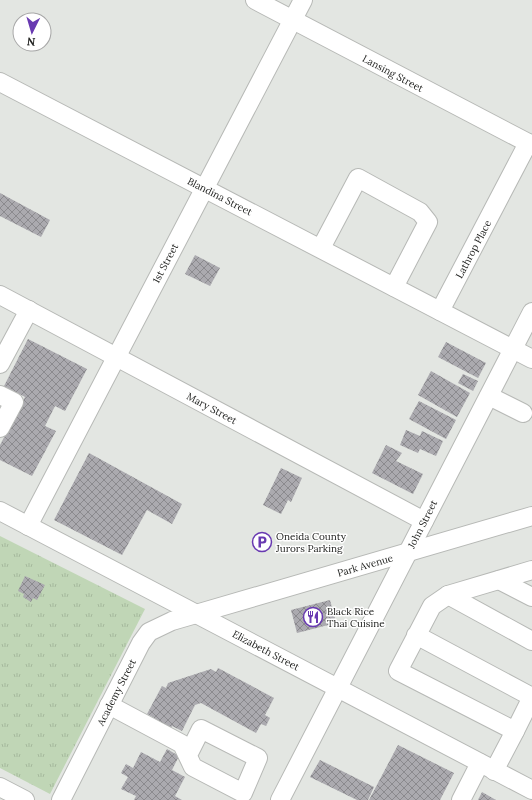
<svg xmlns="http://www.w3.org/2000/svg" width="532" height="800" viewBox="0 0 532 800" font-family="Lora,serif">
  <defs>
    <pattern id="park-tufts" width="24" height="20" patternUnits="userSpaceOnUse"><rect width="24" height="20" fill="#c0d6b6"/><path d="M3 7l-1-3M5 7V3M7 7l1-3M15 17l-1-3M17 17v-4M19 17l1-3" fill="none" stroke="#a5b89c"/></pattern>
    <pattern id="building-cross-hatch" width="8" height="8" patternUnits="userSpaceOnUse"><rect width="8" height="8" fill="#abaaaf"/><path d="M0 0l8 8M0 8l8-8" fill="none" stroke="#8b8a8e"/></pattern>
  </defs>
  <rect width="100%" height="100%" fill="#e3e6e2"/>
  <polygon fill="url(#park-tufts)" points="0,536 145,609 50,794 0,768"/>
  <g fill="url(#building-cross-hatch)">
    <polygon points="0,193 50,220 41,237 0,216"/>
    <polygon points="195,255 220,268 210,286 185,274"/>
    <polygon points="28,339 87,369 65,411 55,406 45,426 56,431 32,476 0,460 0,445 25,397 4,386"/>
    <polygon points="446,342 486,363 478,378 438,357"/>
    <polygon points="431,371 470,393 457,417 418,395"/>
    <polygon points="463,374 478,381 473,391 458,383"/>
    <polygon points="419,401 456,420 446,439 409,419"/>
    <polygon points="406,430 420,436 422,431 443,441 436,456 420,449 418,453 400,445"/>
    <polygon points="386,445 402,453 396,461 423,474 413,494 372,473"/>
    <polygon points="89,453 182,504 172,524 147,510 122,555 54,520"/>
    <polygon points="281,468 302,478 291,502 288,500 281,514 263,505"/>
    <polygon points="25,576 45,585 37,600 33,598 31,602 23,597 24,594 18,591"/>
    <polygon points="330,600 336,623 297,633 291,610"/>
    <polygon points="218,668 274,698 265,715 270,718 266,726 261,724 256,733 201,703 195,705 182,731 172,726 169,732 159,726 161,722 147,714 162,686 166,688 168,683 211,669 216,672"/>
    <polygon points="398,745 454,773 440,800 369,800"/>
    <polygon points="167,749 179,756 172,770 185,777 175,796 182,800 134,800 136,796 121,789 128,777 121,773 126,764 133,768 141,752 160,762"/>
    <polygon points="320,760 374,787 368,800 357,800 310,777"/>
    <polygon points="482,792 496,800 478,800"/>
  </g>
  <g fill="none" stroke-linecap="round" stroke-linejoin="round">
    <defs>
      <g id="minor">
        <polyline points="255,0 532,145"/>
        <polyline points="0,82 532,359"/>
        <polyline points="321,248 358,178 420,212 428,222 394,287"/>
        <polyline points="0,295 424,521"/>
        <polyline points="440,311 528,143"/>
        <polyline points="0,364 29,310"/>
        <polyline points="0,395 14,402 0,428"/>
        <polyline points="489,396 523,413"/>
        <polyline points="0,511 532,790"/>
        <polyline points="28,526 303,0"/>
        <polyline points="499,580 532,597"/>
        <polyline points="448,595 532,641"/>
        <polyline points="416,635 532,697 515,731 398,671 432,606 448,595 532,570"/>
        <polyline points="109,705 182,744 193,767 243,793 258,758 201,729 188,755"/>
        <polyline points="494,771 515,731"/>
        <polyline points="0,787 25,800"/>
        <polyline points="61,800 141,643 149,632 172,621 532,516"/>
        <polyline points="280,800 532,312"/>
        <polyline points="461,800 480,763"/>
      </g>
    </defs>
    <use href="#minor" stroke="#b7b9b6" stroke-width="20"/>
    <use href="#minor" stroke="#fff" stroke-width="18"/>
  </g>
  <defs>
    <symbol id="parking-ring" viewBox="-11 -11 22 22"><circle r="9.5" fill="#fff" stroke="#6839b1" stroke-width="1.5"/><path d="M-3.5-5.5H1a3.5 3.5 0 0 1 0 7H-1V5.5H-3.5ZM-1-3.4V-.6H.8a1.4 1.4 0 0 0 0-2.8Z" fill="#6839b1"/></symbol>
    <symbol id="restaurant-ring" viewBox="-11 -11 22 22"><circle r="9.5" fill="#fff" stroke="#6839b1" stroke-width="1.5"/><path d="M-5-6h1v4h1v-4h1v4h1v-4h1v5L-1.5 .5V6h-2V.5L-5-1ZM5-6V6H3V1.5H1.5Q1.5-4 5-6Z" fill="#6839b1"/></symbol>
  </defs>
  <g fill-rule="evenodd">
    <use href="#parking-ring" x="251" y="531" width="22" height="22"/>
    <use href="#restaurant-ring" x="302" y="606" width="22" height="22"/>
  </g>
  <g text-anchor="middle" stroke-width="3" stroke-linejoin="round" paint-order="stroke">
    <g font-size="10" fill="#232422" stroke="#fff">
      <text transform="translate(393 73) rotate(28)" y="4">Lansing Street</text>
      <text transform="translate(220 196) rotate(27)" y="4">Blandina Street</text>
      <text transform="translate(473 249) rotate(-62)" y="4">Lathrop Place</text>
      <text transform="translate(165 263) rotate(-62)" y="4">1st Street</text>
      <text transform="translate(212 408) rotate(28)" y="4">Mary Street</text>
      <text transform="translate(422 524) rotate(-63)" y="4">John Street</text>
      <text transform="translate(365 565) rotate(-16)" y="4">Park Avenue</text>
      <text transform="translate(266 650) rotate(28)" y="4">Elizabeth Street</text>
      <text transform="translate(116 692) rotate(-63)" y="4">Academy Street</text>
    </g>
    <g font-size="10" fill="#232422" stroke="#fff" text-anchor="start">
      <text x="276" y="540">Oneida County<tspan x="276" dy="12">Jurors Parking</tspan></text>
      <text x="327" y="615">Black Rice<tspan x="327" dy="12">Thai Cuisine</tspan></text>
    </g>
  </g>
  <g transform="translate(32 32) rotate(185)"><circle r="19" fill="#ffffff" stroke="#a7a7a7"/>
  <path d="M0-3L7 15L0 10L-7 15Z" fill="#6839b1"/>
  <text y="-6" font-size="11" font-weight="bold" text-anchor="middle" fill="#232422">N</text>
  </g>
</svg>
